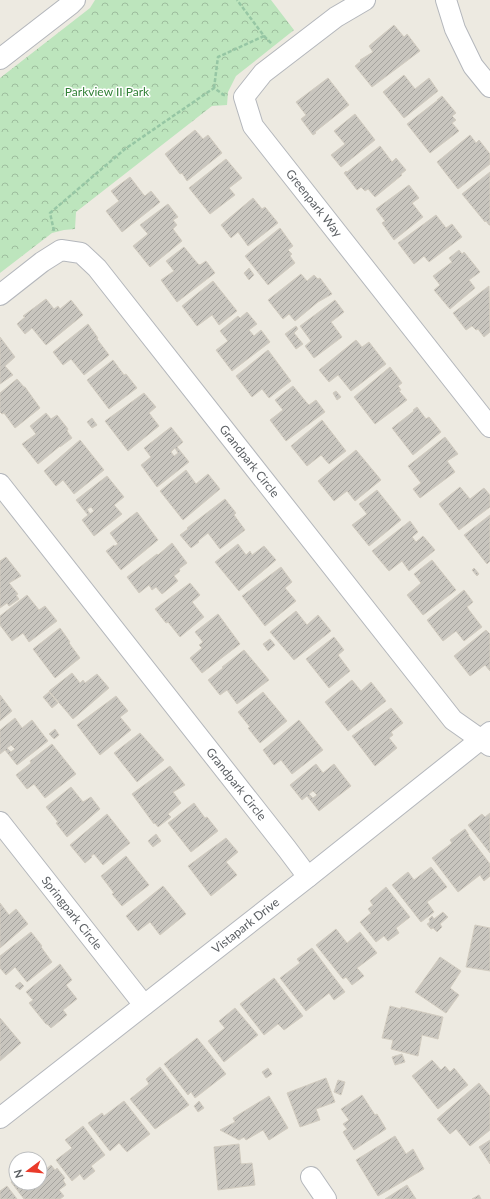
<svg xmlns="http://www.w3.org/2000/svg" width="490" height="1199" viewBox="0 0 490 1199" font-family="Lato,sans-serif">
  <defs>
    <pattern id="park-crowns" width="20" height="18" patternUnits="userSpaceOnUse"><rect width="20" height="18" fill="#bde5bd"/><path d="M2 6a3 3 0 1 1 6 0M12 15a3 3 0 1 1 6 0" fill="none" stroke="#9dbd9d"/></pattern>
    <pattern id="building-hatch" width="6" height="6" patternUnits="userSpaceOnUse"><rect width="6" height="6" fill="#c8c5be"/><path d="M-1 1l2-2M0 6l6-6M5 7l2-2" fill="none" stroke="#a5a39e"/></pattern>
  </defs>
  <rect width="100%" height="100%" fill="#edeae1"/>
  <polygon fill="url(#park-crowns)" points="95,0 271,0 294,30 236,76 228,92 227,105 212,106 76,212 75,229 64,230 52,233 0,273 0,78 90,8"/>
  <g fill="url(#building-hatch)" stroke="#d2ccc0" fill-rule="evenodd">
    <polygon points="394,25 404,37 407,34 420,51 372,87 355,66 361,61 360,60 373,52 369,46"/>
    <polygon points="404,75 415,89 429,78 438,91 404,118 383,92"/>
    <polygon points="328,78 349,105 315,132 316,133 313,135 301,119 306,115 296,102"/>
    <polygon points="442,96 456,113 452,116 456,120 452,123 459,131 430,153 407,124 438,100 437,100"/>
    <polygon points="355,114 375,140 341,167 331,155 345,144 334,131"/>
    <polygon points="195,130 203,139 208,135 222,153 187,181 182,173 180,174 165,154"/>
    <polygon points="470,135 476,143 479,140 490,154 490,164 458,189 437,162"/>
    <polygon points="380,146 392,162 396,158 406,170 401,174 402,175 375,197 368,189 365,191 361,187 357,190 344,173 346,171 347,172"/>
    <polygon points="226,159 242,178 229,188 235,195 210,214 189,188"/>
    <polygon points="490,172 490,225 489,225 486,221 485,222 462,194"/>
    <polygon points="130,177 143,194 145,196 151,191 160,202 122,232 106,211 119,201 111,191"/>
    <polygon points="409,185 419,198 412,203 423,217 394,240 382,223 385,221 376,209"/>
    <polygon points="253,198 262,209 265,207 278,223 248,246 238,232 231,238 221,225"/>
    <polygon points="168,204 178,217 173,220 177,225 173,229 182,241 150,267 133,246 148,234 140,225"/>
    <polygon points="436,215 446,228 452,224 462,237 429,262 424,256 414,264 398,243"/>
    <polygon points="280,228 293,246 288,250 292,254 290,256 295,263 268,285 245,256"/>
    <polygon points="184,247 198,264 200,265 206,261 215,273 177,302 161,280 174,271 166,261"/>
    <polygon points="459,250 462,254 464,252 480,272 469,280 475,288 450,309 434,290 440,285 433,276 452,262 449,258"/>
    <polygon points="249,268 254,275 249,280 244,273"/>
    <polygon points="301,274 307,281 314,275 318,279 320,278 332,294 318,302 295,321 289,314 283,319 268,300"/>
    <polygon points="213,281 237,311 219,325 212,315 197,326 182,306"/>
    <polygon points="489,286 490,332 484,337 478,329 476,330 472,326 466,330 453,313"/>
    <polygon points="46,299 54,309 58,306 60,309 71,300 83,315 46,345 32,328 25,334 17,324 25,317 23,316"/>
    <polygon points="335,300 344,312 331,322 342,337 314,358 305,346 311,341 300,326"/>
    <polygon points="247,312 257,324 249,330 254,336 261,330 270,342 232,371 216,350 228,341 220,331 238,316 240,318"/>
    <polygon points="88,324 98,338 97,339 109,355 84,375 71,359 63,365 53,352"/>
    <polygon points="296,326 298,329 294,333 303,344 296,349 285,334"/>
    <polygon points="0,337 15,357 5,366 13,375 0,384"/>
    <polygon points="356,340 362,347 369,342 386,364 351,391 338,375 329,382 319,370"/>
    <polygon points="268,350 291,381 269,398 262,389 252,397 236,376"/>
    <polygon points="113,360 124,375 126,374 137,388 109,409 87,380"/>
    <polygon points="390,367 402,383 398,386 401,390 399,391 407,400 375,424 354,397"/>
    <polygon points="17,379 24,387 25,387 40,408 15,428 4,413 2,414 0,412 0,393"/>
    <polygon points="293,386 307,403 309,405 316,400 325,412 286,441 270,420 283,410 275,400"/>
    <polygon points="336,391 341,397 337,400 333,393"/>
    <polygon points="144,393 156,407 149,413 159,426 128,451 105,421"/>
    <polygon points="417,407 426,419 429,417 441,432 413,455 392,428 414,411 413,410"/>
    <polygon points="46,413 51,419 57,415 68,429 67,431 72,438 60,447 60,446 38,464 22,444 36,434 30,426"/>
    <polygon points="92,418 97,425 92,428 87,422"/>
    <polygon points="322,420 346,451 329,464 321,455 307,466 291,446"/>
    <path d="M 171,427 L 183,442 L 177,447 L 189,462 L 157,487 L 141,465 L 151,457 L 144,448 ZM 175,448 L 178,453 L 174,456 L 171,452 Z"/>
    <polygon points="445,437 458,454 447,461 455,472 420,498 413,489 421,483 408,466"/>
    <polygon points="80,440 104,470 74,494 63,480 56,486 44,471"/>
    <polygon points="356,450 381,480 355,501 347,491 334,501 318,481"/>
    <polygon points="186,470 196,484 208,474 220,489 183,520 160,491"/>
    <path d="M 107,476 L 124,497 L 114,505 L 122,514 L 94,536 L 82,520 L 88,515 L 76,500 ZM 91,507 L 94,511 L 90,514 L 87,509 Z"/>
    <polygon points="460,487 470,499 484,488 490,495 490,507 459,530 439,504"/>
    <polygon points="377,490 401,520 369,546 352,525 367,514 359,504"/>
    <polygon points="225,499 236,513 234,515 245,530 220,549 208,533 198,541 199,542 191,548 180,535 188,529 187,528"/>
    <polygon points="137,512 158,540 121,570 106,551 114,545 115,546 118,544 110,533"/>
    <polygon points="490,515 490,561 487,564 464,535"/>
    <polygon points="410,521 418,532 412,537 416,542 423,536 435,550 409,571 402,561 389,571 372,551"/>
    <polygon points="172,543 187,563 179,569 180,571 174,576 178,581 162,594 156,587 152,590 149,585 139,593 127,577 157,554 158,555"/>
    <polygon points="238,544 246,555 250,551 252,555 264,546 276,560 239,591 215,562"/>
    <polygon points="6,557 21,576 9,583 18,594 16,595 19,599 9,606 7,603 0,608 0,561"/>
    <polygon points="432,560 456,590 423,615 407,595 421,583 414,574"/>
    <polygon points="281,567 292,582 285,588 296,601 265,626 242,596"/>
    <polygon points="474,568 479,574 477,576 472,570"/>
    <polygon points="190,583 200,595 192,602 204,617 180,637 168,622 166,623 155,609"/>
    <polygon points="464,590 473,602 467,607 469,610 482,627 464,641 456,631 443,641 427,620"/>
    <polygon points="27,595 39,610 45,606 57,621 29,642 23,633 12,641 0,625 0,616"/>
    <polygon points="296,611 307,625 318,615 331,631 294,660 270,632"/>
    <polygon points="218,614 240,644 202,673 190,658 202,648 199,645 203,642 195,632"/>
    <polygon points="60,628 70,642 69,643 80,658 55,678 33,649"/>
    <polygon points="486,630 490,634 490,671 485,665 470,676 454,656"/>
    <polygon points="334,637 344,650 338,655 350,671 329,688 306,659"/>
    <polygon points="270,639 275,645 268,651 263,644"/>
    <polygon points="244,650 269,680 237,704 227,690 220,695 208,680 223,668 222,667"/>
    <polygon points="72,673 80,683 83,680 85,683 97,674 109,688 73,719 49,691"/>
    <polygon points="352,680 361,691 371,682 386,701 348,731 325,702"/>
    <polygon points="49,692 58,703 52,708 43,697"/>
    <polygon points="263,692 287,721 260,743 248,728 250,727 238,712"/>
    <polygon points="0,695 12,711 0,721"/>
    <polygon points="116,696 128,711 120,717 131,730 100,755 77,725"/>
    <polygon points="391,708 403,723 391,732 393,735 389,738 397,748 375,766 352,736"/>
    <path d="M 15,718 L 22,728 L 32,720 L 48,741 L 17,765 L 5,750 L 0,754 L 0,730 ZM 11,745 L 15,749 L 11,752 L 7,748 Z"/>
    <polygon points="299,720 323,750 292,774 281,760 274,765 263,750"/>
    <polygon points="55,729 59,735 54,739 49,734"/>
    <polygon points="140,733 164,760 137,782 114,753"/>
    <polygon points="52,744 76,774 45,798 34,784 27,789 16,775 31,763 30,761"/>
    <path d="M 316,764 L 323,773 L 334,764 L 351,786 L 319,811 L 307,796 L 302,800 L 290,785 ZM 313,791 L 317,795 L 313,798 L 309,794 Z"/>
    <polygon points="170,766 185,785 173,792 181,803 168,814 171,817 158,827 155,823 154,824 132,794"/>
    <polygon points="71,787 83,802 91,797 100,809 67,837 56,823 58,822 46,807"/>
    <polygon points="194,803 205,818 207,817 218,831 191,852 168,823"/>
    <polygon points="490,813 490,853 468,825 482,814 485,817"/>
    <polygon points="107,814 130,843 103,865 94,854 91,856 92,857 85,863 70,845"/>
    <polygon points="465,829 469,835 468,835 490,864 490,876 484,881 480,875 458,892 432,858 452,843 450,840"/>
    <polygon points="156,834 161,841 153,847 148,841"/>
    <polygon points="226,838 238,852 226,862 237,875 211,896 188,866"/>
    <polygon points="126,856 149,885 122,906 112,894 114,893 101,876"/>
    <polygon points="431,867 447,887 427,902 434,912 421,922 392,885 408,872 414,880"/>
    <polygon points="163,886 186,914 160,935 150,922 138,931 126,916"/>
    <polygon points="386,887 410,917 396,928 399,933 388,941 384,936 376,942 360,922 371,913 368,909 373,905 370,901"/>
    <polygon points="0,903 9,915 16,909 28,924 0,948"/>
    <polygon points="443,912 448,917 440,924 442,927 437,932 433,928 431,929 427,924 430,922 429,919 432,916 434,919"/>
    <polygon points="475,925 490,928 490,971 466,967"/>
    <polygon points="336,929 347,943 360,932 377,953 357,968 364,976 352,985 346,977 343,979 316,945"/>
    <polygon points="31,932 42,946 41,947 52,962 27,982 15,967 6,975 0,968 0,956"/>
    <polygon points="312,948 345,992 334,1000 329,993 306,1011 280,978 300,963 297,959"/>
    <polygon points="440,957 461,971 450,988 459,995 446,1013 415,992"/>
    <polygon points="60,964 72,980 66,985 77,999 63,1010 67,1015 51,1028 47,1024 46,1024 29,1003 33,1000 26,992"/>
    <polygon points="274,978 303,1016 284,1030 278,1024 264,1035 240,1004"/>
    <polygon points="20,982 24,986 20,990 15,986"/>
    <polygon points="390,1006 401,1009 401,1007 443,1017 438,1039 422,1035 418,1056 391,1049 393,1040 382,1038"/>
    <polygon points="235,1008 258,1035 224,1062 208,1041 225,1028 219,1021"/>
    <polygon points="0,1018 21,1043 0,1061"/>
    <polygon points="197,1038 226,1074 195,1098 191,1092 188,1095 164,1064"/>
    <polygon points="402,1054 405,1062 395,1065 392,1057"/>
    <polygon points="432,1060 441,1070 445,1066 450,1072 454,1068 468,1085 438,1109 412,1076"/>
    <polygon points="160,1067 189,1105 155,1129 130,1099 149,1084 146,1079"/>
    <polygon points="268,1068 272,1074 266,1078 262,1072"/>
    <polygon points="326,1078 335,1102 316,1109 320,1120 300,1127 287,1093"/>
    <polygon points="338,1080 345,1082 341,1095 334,1092"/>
    <polygon points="479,1083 490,1096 490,1130 470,1146 456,1129 450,1134 437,1119"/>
    <polygon points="362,1095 375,1115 377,1114 386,1129 354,1150 343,1132 347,1129 343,1124 349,1120 341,1109"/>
    <polygon points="269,1096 288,1128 269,1140 263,1130 246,1140 244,1137 239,1140 220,1130 235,1122 233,1118"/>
    <polygon points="124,1101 150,1134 127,1152 119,1143 110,1151 88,1123 102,1113 104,1116"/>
    <polygon points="199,1101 204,1108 198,1112 194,1106"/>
    <polygon points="83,1126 105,1155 91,1166 95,1171 84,1180 80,1174 72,1181 56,1160 72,1148 65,1140"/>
    <polygon points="395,1136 406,1154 413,1149 424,1169 378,1196 356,1160"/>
    <polygon points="490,1140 490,1164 479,1147"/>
    <polygon points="239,1144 241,1164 252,1163 255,1185 218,1190 214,1147"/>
    <polygon points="51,1165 55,1170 57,1168 65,1178 63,1180 66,1185 59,1190 64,1196 60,1199 24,1199 11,1182 16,1178 16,1183 40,1183 40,1174"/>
    <polygon points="407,1185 416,1199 385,1199"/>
    <polygon points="7,1186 17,1199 0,1199 0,1191"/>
    <polygon points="479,1195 481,1199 472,1199"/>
  </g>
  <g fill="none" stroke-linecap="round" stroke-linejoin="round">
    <defs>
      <g id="minor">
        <path id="s1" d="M 365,0 L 336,17 L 263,73 L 244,97 L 253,126 L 490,427"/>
        <polyline points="446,0 455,29 473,66 490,87"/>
        <polyline points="0,59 71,4 75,0"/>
        <path id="s2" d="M 0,295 L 42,262 L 61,250 L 81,253 L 97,268 L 453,720 L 490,746"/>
        <path id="s3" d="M 0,484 L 287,849 L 308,877"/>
        <path id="s4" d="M 0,822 L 144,1005"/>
        <path id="s5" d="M 0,1118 L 308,877 L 490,732"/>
        <polyline points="311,1177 326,1199"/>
      </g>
    </defs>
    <use href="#minor" stroke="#b4b7bc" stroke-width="22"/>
    <g stroke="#96c6a4" stroke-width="2.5" stroke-dasharray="4 2" stroke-linecap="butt">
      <polyline points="264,36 272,44"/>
      <polyline points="214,88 218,57 264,36 237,0"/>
      <polyline points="54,231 50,213 125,149 214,88 224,95 227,95"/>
    </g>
    <use href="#minor" stroke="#fff" stroke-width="20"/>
  </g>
  <g text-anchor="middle" stroke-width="3" stroke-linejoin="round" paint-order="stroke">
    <g font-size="12" fill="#328137" stroke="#fff">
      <text x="107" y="96">Parkview II Park</text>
    </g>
    <g font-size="12" fill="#5a5e62" stroke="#fff">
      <text dy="4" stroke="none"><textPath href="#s1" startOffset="285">Greenpark Way</textPath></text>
      <text dy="4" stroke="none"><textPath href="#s2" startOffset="364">Grandpark Circle</textPath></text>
      <text dy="4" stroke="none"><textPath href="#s3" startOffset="382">Grandpark Circle</textPath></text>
      <text dy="4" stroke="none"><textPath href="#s4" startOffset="116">Springpark Circle</textPath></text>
      <text dy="4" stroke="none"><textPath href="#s5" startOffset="312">Vistapark Drive</textPath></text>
    </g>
  </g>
  <g transform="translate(28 1171) rotate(254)"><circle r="19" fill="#ffffff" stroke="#bdbfc0"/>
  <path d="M0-3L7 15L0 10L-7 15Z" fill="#ea3a2a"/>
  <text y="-6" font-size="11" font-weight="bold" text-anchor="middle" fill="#5a5e62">N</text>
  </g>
</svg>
